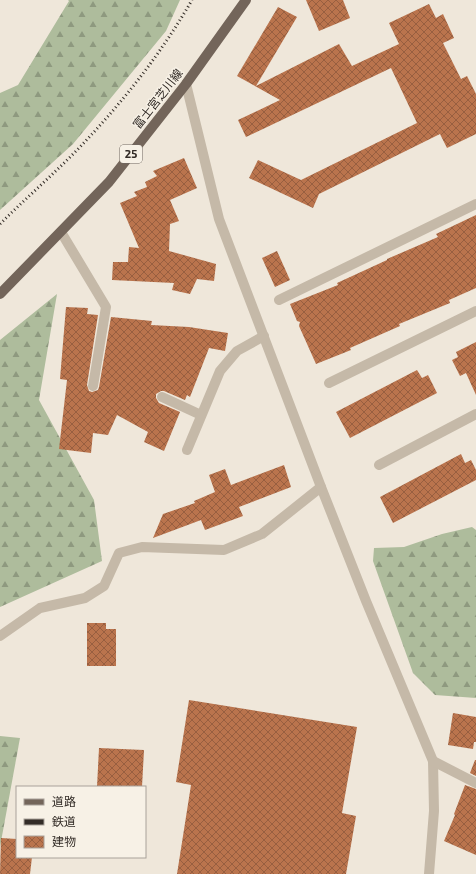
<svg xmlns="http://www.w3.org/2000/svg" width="476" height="874" viewBox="0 0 476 874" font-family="'Exo 2','Noto Sans JP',sans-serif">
  <defs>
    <pattern id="forest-firs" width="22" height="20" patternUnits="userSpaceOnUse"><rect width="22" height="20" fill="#aebc9c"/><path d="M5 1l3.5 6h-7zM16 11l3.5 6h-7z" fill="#8e997f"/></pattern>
    <pattern id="building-cross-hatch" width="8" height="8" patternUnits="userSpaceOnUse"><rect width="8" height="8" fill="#ba744d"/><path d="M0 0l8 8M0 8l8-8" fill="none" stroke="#985f40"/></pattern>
  </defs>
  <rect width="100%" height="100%" fill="#efe7da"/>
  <g fill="url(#forest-firs)">
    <polygon points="68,0 180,0 166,31 73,144 0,210 0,93 18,85 69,1"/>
    <polygon points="57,294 39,400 94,500 102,561 0,607 0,340"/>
    <polygon points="472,527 476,530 476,698 435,695 413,673 373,561 374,548 404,547 442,534"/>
    <polygon points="0,736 20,738 0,847"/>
  </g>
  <g fill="url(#building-cross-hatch)">
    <polygon points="306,0 343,0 350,18 319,31"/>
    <polygon points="429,4 436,18 443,14 454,38 443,43 461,79 467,76 476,94 476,134 447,148 440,134 319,194 313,208 249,178 258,160 301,180 417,123 391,68 246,137 238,120 280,100 237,76 278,7 297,17 256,86 339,44 352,66 399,44 389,23"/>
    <polygon points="184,158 197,188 170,200 179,221 170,224 169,251 216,264 214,281 197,279 190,294 172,290 174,283 112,280 113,262 128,262 129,247 139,248 120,203 137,196 134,192 147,187 145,182 157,176 153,171"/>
    <polygon points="476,215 476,288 449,300 450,303 399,324 400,326 350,348 351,350 316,364 299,326 300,322 297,321 290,304 338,285 337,283 387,260 387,259 438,237 436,234"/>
    <polygon points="277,251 290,280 275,287 262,258"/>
    <polygon points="66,307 88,308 87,314 98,315 87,385 89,391 92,392 98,390 99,387 111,317 152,321 151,325 189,327 228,333 225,351 209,348 190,397 187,395 185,400 164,391 161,391 156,394 156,398 159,403 180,412 164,451 144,442 148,432 117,415 108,435 93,433 91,453 59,449 67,380 60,379"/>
    <polygon points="476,342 476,395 466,373 460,376 452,360 458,357 456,352"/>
    <polygon points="417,370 422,378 428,375 437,393 350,438 336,412"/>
    <polygon points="461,454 465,463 471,460 476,470 476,480 393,523 380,497"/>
    <polygon points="284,465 291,487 239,507 243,516 205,530 201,520 153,538 163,514 195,503 194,501 215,492 209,475 225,469 231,485"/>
    <polygon points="87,623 106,623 106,629 116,629 116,666 87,666"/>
    <polygon points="189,700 357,727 342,813 356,816 346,874 177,874 191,785 176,782"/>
    <polygon points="453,713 476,717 476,742 474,742 473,749 448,745"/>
    <polygon points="99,748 144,750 142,787 97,787"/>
    <polygon points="475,760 476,760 476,776 470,773"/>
    <polygon points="465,785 476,789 476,855 444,841 455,815 454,814"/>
    <polygon points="1,838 17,839 17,857 32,857 30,874 0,874"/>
  </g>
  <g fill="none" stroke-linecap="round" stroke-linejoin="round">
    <g stroke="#c5b9a8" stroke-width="10">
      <polyline points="186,84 219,219 321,487 366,601 433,761 434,811 429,874"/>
      <polyline points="61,232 106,307 93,386"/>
      <polyline points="279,300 476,204"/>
      <polyline points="329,383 476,311"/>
      <polyline points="162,397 201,415"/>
      <polyline points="187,450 220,371 237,351 264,336"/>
      <polyline points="379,465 476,414"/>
      <polyline points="0,636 40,608 85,598 104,586 119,553 142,547 224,550 262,534 321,487"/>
      <polyline points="433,761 476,783"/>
    </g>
    <polyline stroke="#73655a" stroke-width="10" points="0,294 109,182 186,84 246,0"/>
    <path stroke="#332c27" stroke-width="3" stroke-dasharray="1 3" stroke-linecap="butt" d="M 0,224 C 26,198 54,174 79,148 C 122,103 161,54 192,0"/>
  </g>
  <g text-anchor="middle" stroke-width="3" stroke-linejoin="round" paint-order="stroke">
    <rect fill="#f7f1e6" stroke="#6e6760" stroke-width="1" x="120" y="145" width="22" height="18" rx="3"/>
    <g font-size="11" font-weight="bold" fill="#332c27">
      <text x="131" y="158">25</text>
    </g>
    <g font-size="12" fill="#332c27" stroke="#f7f1e6">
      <text transform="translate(158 99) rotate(-52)" y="4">富士宮芝川線</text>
    </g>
  </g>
  <rect x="16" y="786" width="130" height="72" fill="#f7f1e6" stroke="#a9a29a"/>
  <rect x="24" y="799" width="20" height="6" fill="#73655a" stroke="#a9a29a"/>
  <text x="52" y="806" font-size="12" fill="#332c27">道路</text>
  <rect x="24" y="819" width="20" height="6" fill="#332c27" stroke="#a9a29a"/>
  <text x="52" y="826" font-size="12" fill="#332c27">鉄道</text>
  <rect x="24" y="836" width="20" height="12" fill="url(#building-cross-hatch)" stroke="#a9a29a"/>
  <text x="52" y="846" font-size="12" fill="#332c27">建物</text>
</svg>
